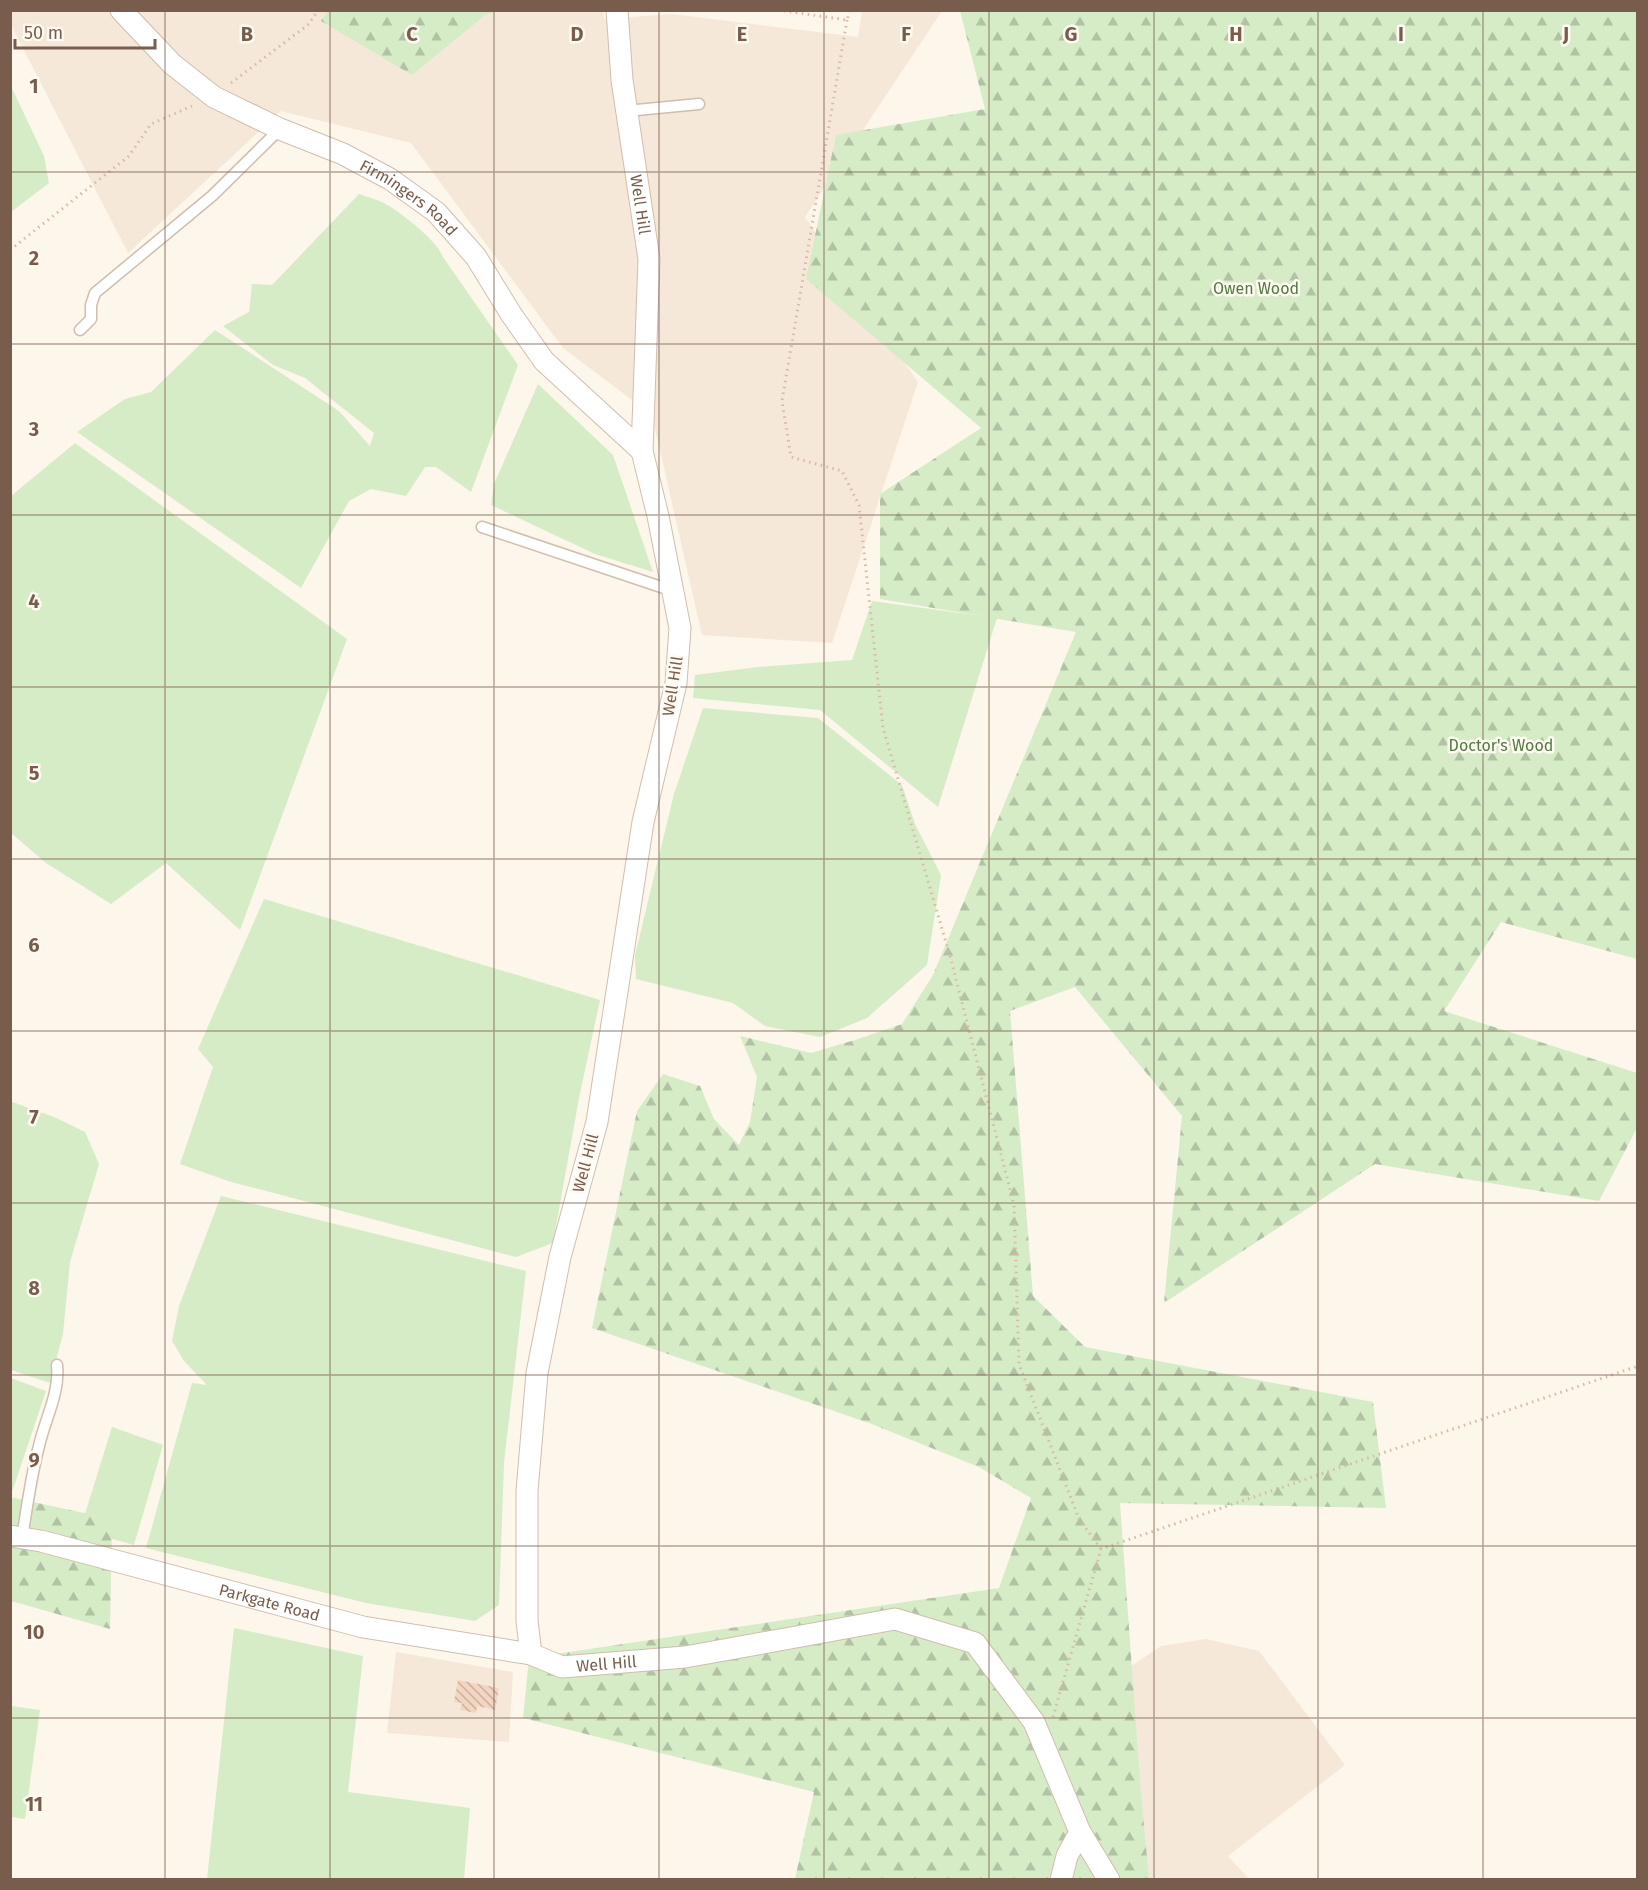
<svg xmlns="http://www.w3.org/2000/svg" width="1648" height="1890" viewBox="0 0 1648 1890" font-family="'Fira Sans',sans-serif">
  <defs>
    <pattern id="forest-firs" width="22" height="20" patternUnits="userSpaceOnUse" patternTransform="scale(1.5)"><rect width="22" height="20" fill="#d5ecc7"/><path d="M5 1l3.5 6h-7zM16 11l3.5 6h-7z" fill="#b2c2a4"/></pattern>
    <pattern id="building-back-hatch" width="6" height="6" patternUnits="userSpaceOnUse" patternTransform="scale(1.5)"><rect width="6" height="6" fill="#f3d6c1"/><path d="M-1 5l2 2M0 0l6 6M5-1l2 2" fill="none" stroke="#cab19f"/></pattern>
  </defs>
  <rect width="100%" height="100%" fill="#fdf6ea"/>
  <g fill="#f5e8d8">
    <polygon points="11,10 603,10 604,19 672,14 858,37 862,11 942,11 805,217 918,382 832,643 702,635 652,415 563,348 411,143 281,111 128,253 11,25"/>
    <polygon points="1206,1639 1259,1651 1345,1765 1228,1856 1249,1879 1126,1879 1112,1679 1161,1646"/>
    <polygon points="396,1652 513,1672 509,1742 387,1733"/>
  </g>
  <g fill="#d5ecc7">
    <polygon points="10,84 44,156 49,183 11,212"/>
    <path d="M 359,194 C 366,196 374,199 382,202 C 398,210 437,240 443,257 L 518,365 L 471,492 L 436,467 L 425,467 L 406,496 L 371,489 L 349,501 L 301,588 L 77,432 L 125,399 L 151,392 L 215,330 L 339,411 L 370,446 L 374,433 L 305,378 L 273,365 L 223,326 L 249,312 L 252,284 L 272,285 Z"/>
    <polygon points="538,384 613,455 653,572 595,554 491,505 494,484"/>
    <polygon points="75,443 347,639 240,930 166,863 111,904 46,863 11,833 11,496"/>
    <polygon points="872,601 997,618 938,807 820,710 693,698 695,675 758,667 852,660"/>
    <polygon points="703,708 818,718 902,785 915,824 941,875 927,965 867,1018 820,1037 765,1026 733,1003 636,979 635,955 674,794"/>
    <polygon points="264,899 600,1000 579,1098 553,1243 516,1257 228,1181 180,1164 213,1067 198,1049"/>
    <polygon points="10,1101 54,1117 85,1132 99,1164 70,1262 63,1334 50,1383 11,1370"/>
    <polygon points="221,1196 526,1271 504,1463 499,1605 475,1621 366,1603 146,1548 192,1383 207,1385 184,1361 172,1341 179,1306"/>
    <polygon points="11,1378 46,1391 11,1495 10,1378"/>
    <polygon points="112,1427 163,1445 134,1545 80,1530"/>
    <polygon points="234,1628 363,1656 348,1792 470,1808 464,1879 207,1879"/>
    <polygon points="11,1706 40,1710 25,1819 11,1817"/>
  </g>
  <g fill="url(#forest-firs)">
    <polygon points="328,10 495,10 495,11 484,16 412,75 321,21"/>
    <polygon points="960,11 1637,11 1637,959 1501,922 1444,1011 1637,1073 1637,1128 1599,1201 1375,1164 1164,1303 1182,1116 1075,987 1010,1011 1033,1296 1085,1347 1373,1402 1386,1508 1120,1503 1141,1794 1149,1879 795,1879 814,1792 523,1718 529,1658 999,1588 1031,1498 979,1467 869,1423 592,1328 637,1111 663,1074 700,1086 714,1119 739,1145 750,1122 757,1077 740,1036 811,1053 858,1039 902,1024 933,975 1076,632 880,599 880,494 981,428 806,279 836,135 985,109"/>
    <polygon points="10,1497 112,1519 110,1629 11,1601"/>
  </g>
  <polygon fill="url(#building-back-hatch)" points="458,1680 499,1688 495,1710 477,1706 476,1713 460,1710 462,1703 454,1702"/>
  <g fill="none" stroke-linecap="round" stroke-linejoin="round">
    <defs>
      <g id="service">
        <polyline points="626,111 699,104"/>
        <polyline points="80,330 91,319 91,305 95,293 212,196 280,129"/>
        <polyline points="482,527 673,591"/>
        <path d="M 22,1538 C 27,1507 31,1476 39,1446 C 45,1419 60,1393 57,1365"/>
      </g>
      <g id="minor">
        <path id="s1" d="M 121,10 L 172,64 L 214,97 L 280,129 L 343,154 L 390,179 L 436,212 L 476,257 L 511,314 L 544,361 L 642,451"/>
        <path id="s2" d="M 617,10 L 622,80 L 649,259 L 642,451 L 658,516 L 680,628 L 676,683 L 643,822 L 597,1122 L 560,1257 L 537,1373 L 527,1491 L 527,1621 L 531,1654 L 562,1667 L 685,1657 L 895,1619 L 975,1643 L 1034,1722 L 1080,1832 L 1109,1880"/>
        <path id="s3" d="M 10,1536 L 41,1541 L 363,1627 L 531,1654"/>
        <polyline points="1061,1880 1067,1856 1080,1832"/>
      </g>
    </defs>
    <use href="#service" stroke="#d0beae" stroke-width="13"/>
    <use href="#minor" stroke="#d0beae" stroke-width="23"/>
    <g stroke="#d9b9a3" stroke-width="3" stroke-dasharray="1.5 4.5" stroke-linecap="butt">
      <polyline points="778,10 847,20 850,10"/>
      <polyline points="847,20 782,401 791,457 842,471 859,505 883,728 950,956 1014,1205 1019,1364 1079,1519 1101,1549"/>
      <polyline points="231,83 309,24 318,10"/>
      <polyline points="10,250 129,156 151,124 192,106"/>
      <polyline points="1053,1717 1101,1549 1638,1366"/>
    </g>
    <use href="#service" stroke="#fff" stroke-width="10"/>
    <use href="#minor" stroke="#fff" stroke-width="21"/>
  </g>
  <path fill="none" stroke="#795d4c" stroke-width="1.5" stroke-opacity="0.55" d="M 165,10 L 165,1880M 330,10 L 330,1880M 494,10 L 494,1880M 659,10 L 659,1880M 824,10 L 824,1880M 989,10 L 989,1880M 1154,10 L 1154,1880M 1318,10 L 1318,1880M 1483,10 L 1483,1880M 10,172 L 1638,172M 10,344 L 1638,344M 10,515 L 1638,515M 10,687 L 1638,687M 10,859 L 1638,859M 10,1031 L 1638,1031M 10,1203 L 1638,1203M 10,1375 L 1638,1375M 10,1546 L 1638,1546M 10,1718 L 1638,1718"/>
  <g text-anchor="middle" stroke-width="5" stroke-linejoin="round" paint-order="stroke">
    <g font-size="16" fill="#795d4c" stroke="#fffaf1">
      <text dy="6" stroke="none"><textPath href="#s1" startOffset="348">Firmingers Road</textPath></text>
      <text dy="6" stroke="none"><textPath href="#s2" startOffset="196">Well Hill</textPath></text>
      <text transform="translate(672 686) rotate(-81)" y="6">Well Hill</text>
      <text transform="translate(585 1163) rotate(-75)" y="6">Well Hill</text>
      <text dy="6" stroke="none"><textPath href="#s3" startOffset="268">Parkgate Road</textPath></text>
      <text dy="6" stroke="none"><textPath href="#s2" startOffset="1744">Well Hill</textPath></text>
    </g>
    <g font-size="16" fill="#507a41" stroke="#fffaf1">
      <text x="1256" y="294">Owen Wood</text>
      <text x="1501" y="751">Doctor's Wood</text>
    </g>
  </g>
  <g font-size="20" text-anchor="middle" font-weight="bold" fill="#795d4c" stroke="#fffaf1" stroke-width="5" stroke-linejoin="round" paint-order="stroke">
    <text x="247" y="41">B</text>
    <text x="412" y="41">C</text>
    <text x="577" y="41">D</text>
    <text x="742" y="41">E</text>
    <text x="906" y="41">F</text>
    <text x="1071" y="41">G</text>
    <text x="1236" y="41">H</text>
    <text x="1401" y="41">I</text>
    <text x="1566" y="41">J</text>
    <text x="34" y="93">1</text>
    <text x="34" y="265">2</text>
    <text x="34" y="436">3</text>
    <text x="34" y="608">4</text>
    <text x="34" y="780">5</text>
    <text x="34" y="952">6</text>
    <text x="34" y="1124">7</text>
    <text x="34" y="1295">8</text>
    <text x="34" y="1467">9</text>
    <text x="34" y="1639">10</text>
    <text x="34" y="1811">11</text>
  </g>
  <rect width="1648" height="1890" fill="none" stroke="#795d4c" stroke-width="24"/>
  <path d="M15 39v9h140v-9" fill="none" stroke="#795d4c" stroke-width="3"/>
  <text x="24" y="39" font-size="18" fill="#795d4c" stroke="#fffaf1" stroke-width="4.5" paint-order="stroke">50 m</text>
</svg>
